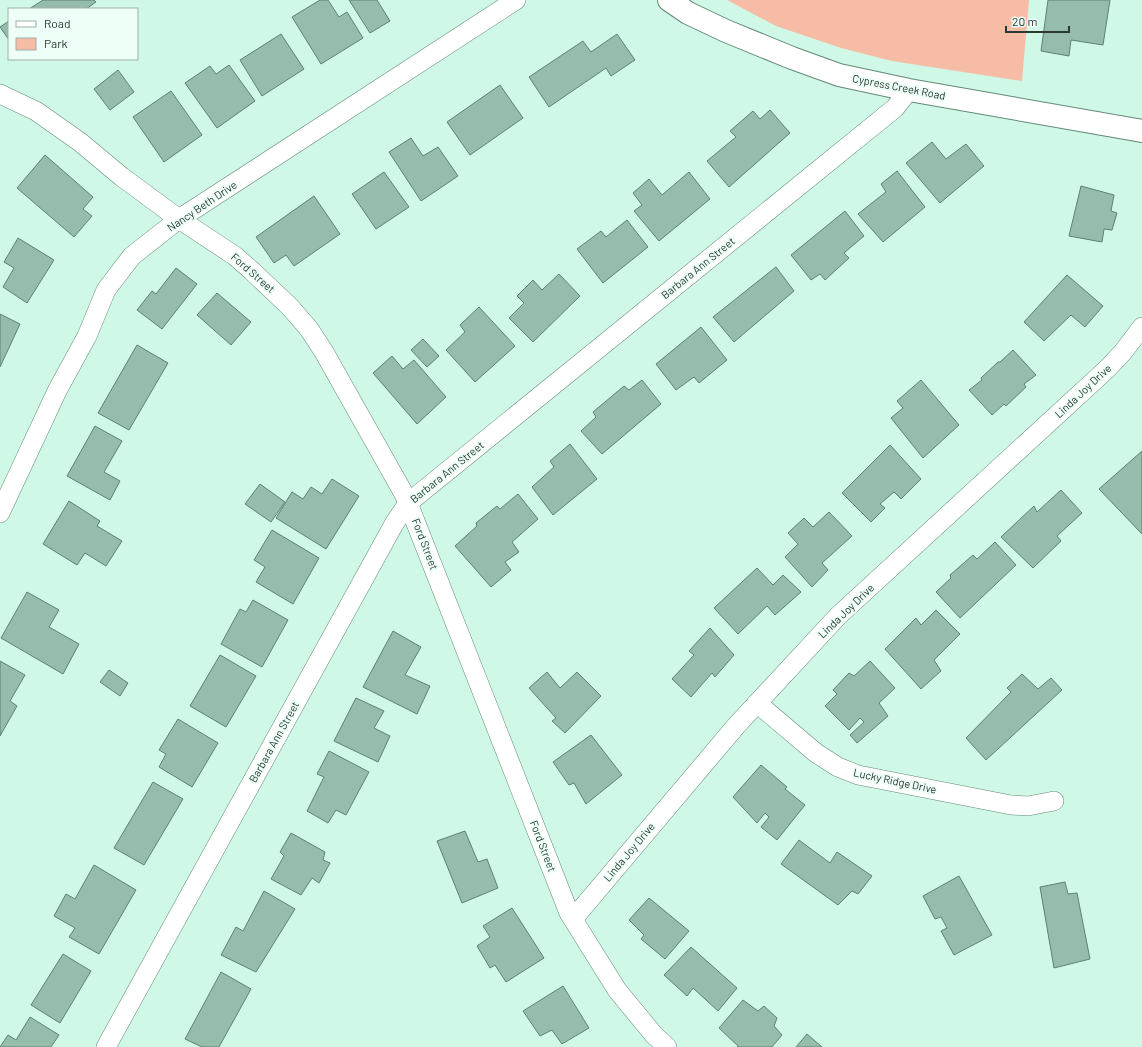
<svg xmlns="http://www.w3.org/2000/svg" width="1142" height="1047" viewBox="0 0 1142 1047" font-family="Barlow,sans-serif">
  <rect width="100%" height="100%" fill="#cff8e6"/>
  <polygon fill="#f7bca5" points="727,0 1029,0 1022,81 892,61 841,48 776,26"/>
  <g fill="#96bdac" stroke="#5c8273">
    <polygon points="43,0 94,0 96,2 86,9 29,9"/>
    <polygon points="320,0 328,0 339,17 347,12 363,38 321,64 292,17"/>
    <polygon points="349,0 377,0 390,21 370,33"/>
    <polygon points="1048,0 1110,0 1103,45 1071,40 1069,56 1041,51"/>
    <polygon points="9,21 9,40 0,27"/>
    <polygon points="281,34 304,69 262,96 240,60"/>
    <polygon points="617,34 635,60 611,76 606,68 549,107 529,77 583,41 591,52"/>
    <polygon points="229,65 255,101 217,128 185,83 210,66 216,74"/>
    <polygon points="118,70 134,92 110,110 94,89"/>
    <polygon points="500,85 523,118 470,155 447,122"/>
    <polygon points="171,91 202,135 164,162 133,117"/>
    <polygon points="770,110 790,133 729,187 707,161 736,137 730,131 753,111 760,119"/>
    <polygon points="411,138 423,156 438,147 458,176 421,201 389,152"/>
    <polygon points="932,142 946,159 966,144 984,166 940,203 906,163"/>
    <polygon points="45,155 93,197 83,209 92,216 74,237 17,188"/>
    <polygon points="897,171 925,207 883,242 858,214 886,192 881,184"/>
    <polygon points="384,172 409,207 376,229 352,194"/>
    <polygon points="689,172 710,199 659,241 634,211 642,205 633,193 649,179 662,195"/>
    <polygon points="1081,186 1114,195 1111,211 1117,213 1112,230 1104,229 1102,242 1069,236"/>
    <polygon points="314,196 340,234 294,266 286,255 274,263 256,237"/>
    <polygon points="845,211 864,236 844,253 849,258 825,280 820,274 811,280 791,255"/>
    <polygon points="627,220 648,247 603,283 577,249 601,231 606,237"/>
    <polygon points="18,238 54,260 27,303 3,287 14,268 4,262"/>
    <polygon points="776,267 794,291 734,342 713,317"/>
    <polygon points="176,268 197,284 162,329 137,310 152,291 156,294"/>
    <polygon points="559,274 580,296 533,342 509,318 524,303 517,296 533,280 542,290"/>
    <polygon points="1067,275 1103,306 1085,327 1071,315 1044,341 1024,322"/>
    <polygon points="217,293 251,322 231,345 197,315"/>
    <polygon points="479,307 515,346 475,382 446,350 465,332 460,325"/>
    <polygon points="0,314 20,324 0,367"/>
    <polygon points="701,327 727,360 699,383 694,377 676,390 656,364"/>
    <polygon points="423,339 439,356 427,367 411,350"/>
    <polygon points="137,345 168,363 129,430 98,413"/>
    <polygon points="1013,350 1036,375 1024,384 1026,387 1006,406 1004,404 992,415 969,390 982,380 981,378 998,362 1000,362"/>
    <polygon points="392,356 403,369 414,360 446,397 417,424 373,373"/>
    <polygon points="642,380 661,404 602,454 581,431 596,417 593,412 624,386 629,390"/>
    <polygon points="921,380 959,425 923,458 891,418 903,408 897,401"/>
    <polygon points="95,426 122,441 104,472 120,481 110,500 67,476"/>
    <polygon points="570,444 597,479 553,515 532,487 554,467 550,461"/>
    <polygon points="890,445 921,479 901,499 894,492 880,504 885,508 871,522 842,493"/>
    <polygon points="1142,451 1142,534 1099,489"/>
    <polygon points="332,479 359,496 326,549 276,518 292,492 303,499 311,487 322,494"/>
    <polygon points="260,484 285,502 271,522 245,504"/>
    <polygon points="1061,490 1082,513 1057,536 1061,541 1033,568 1001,537 1034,506 1037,512"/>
    <polygon points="518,494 538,519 512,542 519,552 505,562 511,570 491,587 455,546 477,526 476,523 497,506 500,509"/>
    <polygon points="69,501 100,521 97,526 122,541 106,566 85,553 77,565 43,544"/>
    <polygon points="829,512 852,536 822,563 828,570 812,587 785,557 798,544 788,533 804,518 813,527"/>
    <polygon points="272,530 319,558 293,604 256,582 265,567 254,560"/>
    <polygon points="995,542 1016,565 960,618 936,592 951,578 950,575 973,555 977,559"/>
    <polygon points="757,568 773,585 783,575 801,592 775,615 767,606 738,634 714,608"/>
    <polygon points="27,592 59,610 49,627 79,644 63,674 1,638"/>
    <polygon points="253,600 288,620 262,667 221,644 240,609 246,612"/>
    <polygon points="936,610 960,634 934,660 941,671 921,689 885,649 916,618 921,625"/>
    <polygon points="710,628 734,655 715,677 712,673 691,697 672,679 694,655 689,651"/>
    <polygon points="393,631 421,647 405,675 430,686 417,714 363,687"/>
    <polygon points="220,655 256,676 226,727 190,706"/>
    <polygon points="0,661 25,675 10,701 17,706 0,736"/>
    <polygon points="870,661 895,688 879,703 888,716 857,743 850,735 864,722 860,718 849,730 825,706 837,694 833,690 849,673 854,676"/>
    <polygon points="109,670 128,683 120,696 100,682"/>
    <polygon points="547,672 560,688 577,672 601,696 565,733 552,721 556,718 529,688"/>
    <polygon points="1022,674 1038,689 1051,678 1062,690 986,760 966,738 1011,692 1007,688"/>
    <polygon points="356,698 384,711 374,728 390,736 378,762 334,741"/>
    <polygon points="178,719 218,743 192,787 159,767 166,754 159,750"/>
    <polygon points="591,735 622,775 586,804 574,783 569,785 553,762"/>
    <polygon points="329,751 369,772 346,815 336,810 328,823 307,811 324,777 317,774"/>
    <polygon points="761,765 787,787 785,789 805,805 777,840 761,827 769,817 765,813 757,823 733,797"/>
    <polygon points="153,782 183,799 144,865 114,848"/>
    <polygon points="465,831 478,862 487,859 498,888 462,903 437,841"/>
    <polygon points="291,833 325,852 323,860 330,863 319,883 312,878 301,895 271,879 284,856 280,852"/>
    <polygon points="799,840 830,863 837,852 872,876 858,894 852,891 838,905 781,864"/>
    <polygon points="94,865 136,890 99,954 69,937 75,928 54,916 66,894 75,899"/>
    <polygon points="959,876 992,935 954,955 941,931 947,928 941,917 935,919 923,896"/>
    <polygon points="1065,882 1068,894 1077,893 1090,959 1054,968 1040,887"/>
    <polygon points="264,891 295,909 256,972 221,955 236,927 243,931"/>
    <polygon points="649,898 689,931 665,959 641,939 644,935 629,920"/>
    <polygon points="512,908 544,958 506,982 495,965 490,968 477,946 490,937 483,926"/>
    <polygon points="691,947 737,988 718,1011 693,988 687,996 664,975"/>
    <polygon points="63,954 91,971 60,1023 31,1005"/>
    <polygon points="221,972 251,989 219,1047 202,1047 185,1039"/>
    <polygon points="563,986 589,1028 562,1044 552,1030 540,1036 523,1011"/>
    <polygon points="743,1000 758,1011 764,1006 777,1018 774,1026 782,1035 772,1047 737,1047 738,1046 719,1028"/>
    <polygon points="30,1017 59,1035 51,1047 0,1047 8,1035 16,1040"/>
    <polygon points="807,1034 822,1047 796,1047"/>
  </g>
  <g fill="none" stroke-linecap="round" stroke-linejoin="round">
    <defs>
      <g id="minor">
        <polyline points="0,94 36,111 80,142 122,177 179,219 235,256 252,271 290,307 309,329 324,352 404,494 408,503 569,913 617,990 654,1035 667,1047"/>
        <polyline points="0,513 57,391 87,336 106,290 132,256 179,219 516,0"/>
        <polyline points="757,703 816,753 838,767 858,775 1011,805 1028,806 1054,801"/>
        <polyline points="573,919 736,726 838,616 1107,369 1123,352 1142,327"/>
        <polyline points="106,1047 394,524 408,503 895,108 909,90"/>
      </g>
      <polyline id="secondary" points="669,0 688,13 726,31 792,58 839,75 909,90 1142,131"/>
    </defs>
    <use href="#minor" stroke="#638979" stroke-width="20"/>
    <use href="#secondary" stroke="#638979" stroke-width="24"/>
    <use href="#minor" stroke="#fff" stroke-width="19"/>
    <use href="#secondary" stroke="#fff" stroke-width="22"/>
  </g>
  <g text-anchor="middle" stroke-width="4" stroke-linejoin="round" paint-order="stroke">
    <g font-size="11" fill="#283832" stroke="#eefff7">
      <text transform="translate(899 87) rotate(11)" y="4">Cypress Creek Road</text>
      <text transform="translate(202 206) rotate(-34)" y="4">Nancy Beth Drive</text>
      <text transform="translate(698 268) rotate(-39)" y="4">Barbara Ann Street</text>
      <text transform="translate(253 273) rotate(41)" y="4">Ford Street</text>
      <text transform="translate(1083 391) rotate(-43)" y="4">Linda Joy Drive</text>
      <text transform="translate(447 472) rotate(-39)" y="4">Barbara Ann Street</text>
      <text transform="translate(425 544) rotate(69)" y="4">Ford Street</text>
      <text transform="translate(846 611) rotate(-44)" y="4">Linda Joy Drive</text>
      <text transform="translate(274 742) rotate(-61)" y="4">Barbara Ann Street</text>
      <text transform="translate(895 781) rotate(12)" y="4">Lucky Ridge Drive</text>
      <text transform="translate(543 846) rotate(69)" y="4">Ford Street</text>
      <text transform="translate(629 852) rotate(-50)" y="4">Linda Joy Drive</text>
    </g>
  </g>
  <rect x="8" y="8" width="130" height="52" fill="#eefff7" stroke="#9fafa8"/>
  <rect x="16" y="21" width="20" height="6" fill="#ffffff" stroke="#9fafa8"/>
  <text x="44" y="28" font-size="12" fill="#283832">Road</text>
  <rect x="16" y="38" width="20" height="12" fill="#f7bca5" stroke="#9fafa8"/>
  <text x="44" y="48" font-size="12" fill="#283832">Park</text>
  <path d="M1006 26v6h63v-6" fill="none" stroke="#283832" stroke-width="2"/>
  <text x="1012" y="26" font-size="12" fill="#283832" stroke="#eefff7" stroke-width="3" paint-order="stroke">20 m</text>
</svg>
